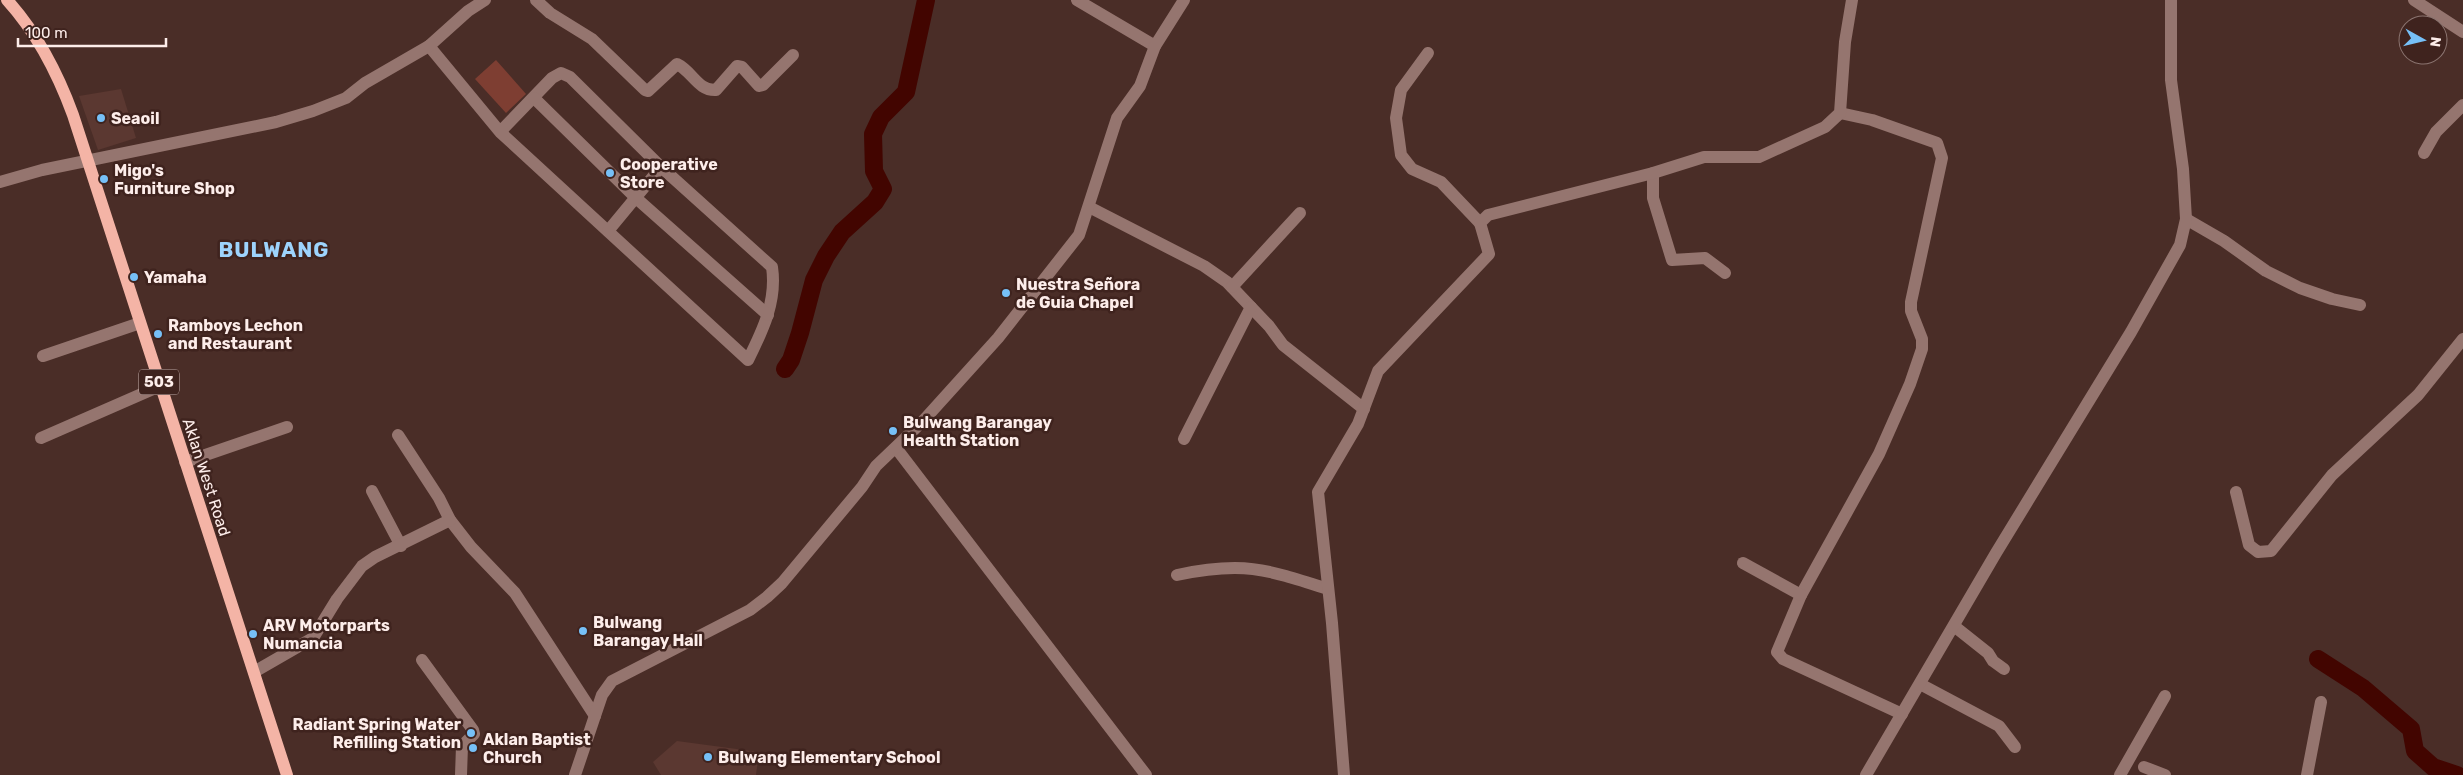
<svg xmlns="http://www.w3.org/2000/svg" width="2463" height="775" viewBox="0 0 2463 775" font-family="Rubik,sans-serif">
  <rect width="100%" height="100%" fill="#4a2d27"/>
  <g fill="#5b3831">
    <polygon points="121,89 136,138 98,150 79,96"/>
    <polygon points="677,741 759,752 756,775 661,775 653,762"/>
  </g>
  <polygon fill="#7e3e32" points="496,60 526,94 506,113 475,79"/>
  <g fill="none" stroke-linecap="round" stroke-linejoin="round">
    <g stroke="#420500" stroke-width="18">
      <polyline points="785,369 791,360 800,333 814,280 826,256 842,232 875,202 883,189 874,171 873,134 881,117 906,92 926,0"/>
      <polyline points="2318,659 2363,688 2411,729 2415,751 2433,767 2457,775"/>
    </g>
    <g stroke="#95756f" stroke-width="12">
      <path d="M 536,0 L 550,13 L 592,39 L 645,90 L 648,91 L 677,64 C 692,71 698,91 716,90 L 737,66 L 742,67 L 759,86 L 763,85 L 793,55"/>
      <polyline points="1077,0 1155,46"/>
      <polyline points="2414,0 2463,32"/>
      <path d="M 429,46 L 500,132 L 748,360 C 763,330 777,301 772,267 L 661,167 L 570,77 L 561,73 L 552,78 L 500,132"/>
      <polyline points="1428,53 1401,90 1396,118 1401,155 1412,169 1441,182 1480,223"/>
      <polyline points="534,98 636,198 768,315"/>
      <polyline points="1840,113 1872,120 1937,143 1942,158 1911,302 1911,311 1922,339 1922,349 1910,384 1879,454 1801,595 1777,652 1783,659 1902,714"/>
      <polyline points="2424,153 2436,132 2463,105"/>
      <polyline points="1653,173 1653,198 1672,260 1705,258 1725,273"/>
      <polyline points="0,182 42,170 276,122 313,111 346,98 365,83 429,46 468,11 485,0"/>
      <polyline points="1089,207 1204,266 1227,282 1269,326 1283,345 1364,409"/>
      <polyline points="2186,219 2224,241 2266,271 2300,288 2332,299 2360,305"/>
      <polyline points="608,231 661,167"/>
      <polyline points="1232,287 1300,213"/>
      <polyline points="43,356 140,323"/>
      <polyline points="398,435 439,498 450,520 471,547 515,593 595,716"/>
      <polyline points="41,438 160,386"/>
      <polyline points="1184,439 1251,307"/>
      <polyline points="896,448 1146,775"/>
      <polyline points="185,462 287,427"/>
      <polyline points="372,491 401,546"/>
      <polyline points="2236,492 2249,545 2258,552 2271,551 2332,475 2418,395 2463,339"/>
      <polyline points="1743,563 1801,595"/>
      <path d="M 1177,575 C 1243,561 1266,569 1328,589"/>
      <polyline points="1954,626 1988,653 1993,661 2004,669"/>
      <polyline points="422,660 473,730 474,734 462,746 461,775"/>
      <polyline points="254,672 313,638 337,599 362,566 375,557 450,520"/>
      <polyline points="1920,684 1999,726 2015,747"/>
      <polyline points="2144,767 2165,775"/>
      <polyline points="575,775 602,695 612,681 750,610 767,597 782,583 862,487 876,466 923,421 998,338 1079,235 1117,118 1140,86 1155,46 1184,0"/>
      <polyline points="1344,775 1332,623 1318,492 1358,424 1378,371 1489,254 1480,223 1488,215 1653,173 1704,157 1759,157 1825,127 1840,113 1845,42 1852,0"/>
      <polyline points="1866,775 1996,553 2131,332 2180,245 2186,219 2183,169 2171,80 2171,0"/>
      <polyline points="2120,775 2165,696"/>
      <polyline points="2307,775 2321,702"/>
    </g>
    <path stroke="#f4b4a6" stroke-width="12" d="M 7,0 C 37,33 58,74 73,115 L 287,775"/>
  </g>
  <g fill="#76c0f7" stroke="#3f231e" stroke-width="2">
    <circle cx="101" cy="118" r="5"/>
    <circle cx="610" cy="173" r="5"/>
    <circle cx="104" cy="179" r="5"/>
    <circle cx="134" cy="277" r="5"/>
    <circle cx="1006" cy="293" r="5"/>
    <circle cx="158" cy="334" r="5"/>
    <circle cx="893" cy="431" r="5"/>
    <circle cx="583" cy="631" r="5"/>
    <circle cx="253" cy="634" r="5"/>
    <circle cx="471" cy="733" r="5"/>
    <circle cx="473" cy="748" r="5"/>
    <circle cx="708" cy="757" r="5"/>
  </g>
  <g text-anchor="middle" stroke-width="5" stroke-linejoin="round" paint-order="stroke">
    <rect fill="#3f231e" stroke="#c4b0ad" stroke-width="1" x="139" y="369.5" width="40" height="25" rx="4"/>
    <g font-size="15" font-weight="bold" fill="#fdedea">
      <text x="159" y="387">503</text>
    </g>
    <g font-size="16" font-weight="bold" fill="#fdedea" stroke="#3f231e" text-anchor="start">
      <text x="111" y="124">Seaoil</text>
      <text x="620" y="170">Cooperative<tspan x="620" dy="18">Store</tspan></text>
      <text x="114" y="176">Migo's<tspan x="114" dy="18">Furniture Shop</tspan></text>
      <text x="144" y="283">Yamaha</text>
      <text x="1016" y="290">Nuestra Señora<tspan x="1016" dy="18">de Guia Chapel</tspan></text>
      <text x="168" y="331">Ramboys Lechon<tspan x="168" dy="18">and Restaurant</tspan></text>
      <text x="903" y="428">Bulwang Barangay<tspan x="903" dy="18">Health Station</tspan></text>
      <text x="593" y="628">Bulwang<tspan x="593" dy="18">Barangay Hall</tspan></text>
      <text x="263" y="631">ARV Motorparts<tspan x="263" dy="18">Numancia</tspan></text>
      <text x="461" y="730" text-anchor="end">Radiant Spring Water<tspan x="461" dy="18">Refilling Station</tspan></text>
      <text x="483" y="745">Aklan Baptist<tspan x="483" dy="18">Church</tspan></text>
      <text x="718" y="763">Bulwang Elementary School</text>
    </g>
    <g font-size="16" fill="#fdedea" stroke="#3f231e">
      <text transform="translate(207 477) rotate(72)" y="6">Aklan West Road</text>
    </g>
    <g font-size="21" font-weight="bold" letter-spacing="1" fill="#9dd3fc" stroke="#3f231e">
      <text x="274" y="257">BULWANG</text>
    </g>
  </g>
  <g transform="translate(2423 40) rotate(98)"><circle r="24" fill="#3f231e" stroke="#8b7470"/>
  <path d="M0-4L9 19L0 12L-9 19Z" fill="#76c0f7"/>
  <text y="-8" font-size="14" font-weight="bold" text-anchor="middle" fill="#fdedea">N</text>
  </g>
  <path d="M18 38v8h148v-8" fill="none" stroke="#fdedea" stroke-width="2.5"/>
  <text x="25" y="38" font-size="15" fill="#fdedea" stroke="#3f231e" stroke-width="4" paint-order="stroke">100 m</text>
</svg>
